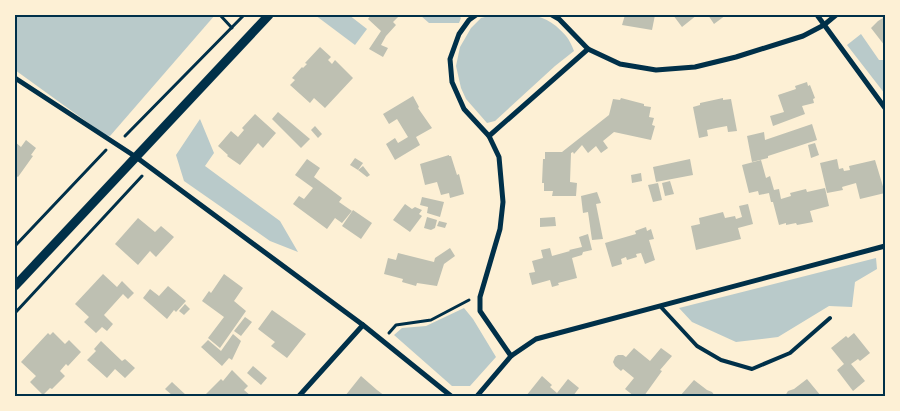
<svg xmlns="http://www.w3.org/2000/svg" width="900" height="411" viewBox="0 0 900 411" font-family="Montserrat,sans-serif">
  <rect width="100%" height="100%" fill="#fdf0d5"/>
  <g fill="#b9caca">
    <polygon points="15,15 215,15 110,136 105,135 15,70"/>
    <polygon points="315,15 349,15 367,29 355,45"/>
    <polygon points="420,15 458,15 461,18 459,23 429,23"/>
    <path d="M 493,15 C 517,15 536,10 556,26 C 566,35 569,38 574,51 L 555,66 L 495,121 L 487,123 L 466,99 L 461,88 L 456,66 L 460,47 L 471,28 L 481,18 Z"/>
    <polygon points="861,34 879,60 885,60 885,94 847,45"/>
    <polygon points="200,119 214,153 205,166 280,221 298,252 270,241 184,181 176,155"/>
    <polygon points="876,258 877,269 855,282 852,307 829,306 778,337 736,342 692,322 679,308"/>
    <polygon points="464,308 473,319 496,357 470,386 452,386 394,335 402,328 426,326"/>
  </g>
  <g fill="#bec0b2">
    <polygon points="371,15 400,15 393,22 396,25 386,36 381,45 388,48 383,57 369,49 381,31 368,19"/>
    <polygon points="625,15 655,15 652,30 622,25"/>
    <polygon points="673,15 697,15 682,27"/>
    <polygon points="708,15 726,15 714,24"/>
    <polygon points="882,15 885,15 885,46 871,28 878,21 883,18"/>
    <polygon points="320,47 331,57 328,60 332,64 335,60 353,78 325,108 314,98 310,103 290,85 295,80 292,78 302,67 303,68 307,64 305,63"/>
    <polygon points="807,82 808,86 810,85 815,98 813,99 814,103 802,106 805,114 773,126 770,116 784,112 778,95 796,89 795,86"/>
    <polygon points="413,96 419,107 418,108 432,128 416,137 420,145 395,160 386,144 395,138 398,143 408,137 397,119 389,124 383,114"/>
    <polygon points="621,98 644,104 644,106 651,107 649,117 654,118 652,125 655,126 651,140 614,132 603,141 608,148 601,153 596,146 588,153 582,145 574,154 573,152 571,153 570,182 577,183 576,196 552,196 553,191 544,191 544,183 542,183 543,159 545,159 545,152 562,152 609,115 613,99 620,100"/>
    <polygon points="723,98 723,100 731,99 737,131 728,132 727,126 716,128 707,130 708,136 699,138 693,107 700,105 700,103"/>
    <polygon points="278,112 310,139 301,148 272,119"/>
    <polygon points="255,114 276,133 263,148 258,143 240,165 227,156 228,155 218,146 231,131 238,137 244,130 242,128"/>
    <polygon points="812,124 817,140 768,156 768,158 752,162 747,136 764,132 765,140"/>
    <polygon points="315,126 322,134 318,138 311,130"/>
    <polygon points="26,140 36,148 31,155 33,156 18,177 15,175 15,142 21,147"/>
    <polygon points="815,143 819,155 811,158 808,145"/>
    <polygon points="449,155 449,156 451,156 457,175 459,174 464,194 450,198 449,193 441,195 437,182 425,185 420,164"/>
    <polygon points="355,158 363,163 358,170 350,165"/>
    <polygon points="307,159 320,168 314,177 342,198 339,202 352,211 342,223 335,218 327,229 293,204 299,196 304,199 313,188 295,175"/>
    <polygon points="690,159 693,175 656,182 653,167"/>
    <polygon points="837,159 839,169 843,168 844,171 850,170 849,166 875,160 885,193 860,199 856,183 842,187 843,190 827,193 820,163"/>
    <polygon points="761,160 766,178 770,176 774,190 779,189 781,199 791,196 790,193 806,189 807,192 825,188 829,206 810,211 813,222 797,225 796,223 786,225 786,223 779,225 773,202 771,202 769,193 759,195 758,191 749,193 742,165"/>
    <polygon points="363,166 370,175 367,177 358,170"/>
    <polygon points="641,173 642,181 632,183 631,175"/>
    <polygon points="670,181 674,194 665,196 662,183"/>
    <polygon points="658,183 662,200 653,202 648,185"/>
    <polygon points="597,192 601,203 596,204 603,239 592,240 588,212 583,213 581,196"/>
    <polygon points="422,197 444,202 440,217 427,213 428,207 420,205"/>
    <polygon points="405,204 412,209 415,207 422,210 419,214 422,216 410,232 393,220"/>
    <polygon points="748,204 753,224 738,228 741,239 696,250 691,226 700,224 699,218 723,212 725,218 735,216 736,219 742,217 739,206"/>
    <polygon points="353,210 372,223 361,239 342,226"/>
    <polygon points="427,217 437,220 435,228 431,230 424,228"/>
    <polygon points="555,217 556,226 540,227 540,218"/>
    <polygon points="138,218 155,232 161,226 174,237 156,257 150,251 138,265 115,244"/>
    <polygon points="439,221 447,223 445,228 437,226"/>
    <polygon points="646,227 647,231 651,229 654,239 649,240 655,260 645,264 641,253 636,254 637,257 627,260 626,257 621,259 622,264 612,267 605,243 636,234 635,231"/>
    <polygon points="588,234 592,250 583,252 582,255 572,258 577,278 558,283 559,285 552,287 550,280 532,285 529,273 535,272 532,261 543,258 541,250 550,248 552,256 570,251 569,250 582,247 579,237"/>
    <polygon points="450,248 455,256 444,264 437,286 417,283 416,286 402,282 403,279 384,274 388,258 396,260 398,253 434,262 435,258"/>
    <polygon points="103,274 117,287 122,281 134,293 128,299 123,294 104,315 113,324 107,331 102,327 96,333 84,322 89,317 75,304"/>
    <polygon points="224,274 243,288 234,301 246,311 220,348 208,338 224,317 202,301 209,291 211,293"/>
    <polygon points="168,286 186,301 176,312 174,310 167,319 143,298 150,289 159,296"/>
    <polygon points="185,304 190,309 184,315 179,311"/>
    <polygon points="272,310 306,334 287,358 271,346 275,342 258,329"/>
    <polygon points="245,317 252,322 241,336 234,331"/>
    <polygon points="53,332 65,344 69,340 81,352 68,366 66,364 60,371 65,376 52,389 50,388 43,395 30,382 36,376 21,362 48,333 50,335"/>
    <polygon points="854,333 870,353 860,361 858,359 851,364 865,381 853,391 837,370 844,364 831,348 846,336 848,338"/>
    <polygon points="233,334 241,341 232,360 229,358 222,366 201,347 208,340 221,351"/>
    <polygon points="101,341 122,361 125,359 135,368 125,378 115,369 107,378 87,360 96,351 94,349"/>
    <polygon points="634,348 650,361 661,348 672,356 660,370 662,371 644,396 634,396 625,389 634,378 623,369 621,371 615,366 613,362 615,357 618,355 623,355 626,357"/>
    <polygon points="253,366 267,378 261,385 247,373"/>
    <polygon points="232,370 248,386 244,390 251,396 204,396 221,379 223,381"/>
    <polygon points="361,376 377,390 385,396 345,396"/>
    <polygon points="542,376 552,385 550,387 557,393 568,379 579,388 573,396 526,396"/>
    <polygon points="807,379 821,396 785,396 788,391 794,389"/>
    <polygon points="694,380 707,390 712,392 715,396 680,396"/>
    <polygon points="172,382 187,396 173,396 165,389"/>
  </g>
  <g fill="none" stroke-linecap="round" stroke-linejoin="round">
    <g stroke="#003049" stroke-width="3">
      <polyline points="220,15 232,28"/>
      <polyline points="125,136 244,15"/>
      <polyline points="15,246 106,150"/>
      <polyline points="15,313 142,176"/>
      <polyline points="389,333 396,325 431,320 469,300"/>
    </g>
    <polyline stroke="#003049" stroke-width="4" points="660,306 697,346 721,360 752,369 790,353 830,318"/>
    <g stroke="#003049" stroke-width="5">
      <polyline points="476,15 469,20 459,34 450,59 452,82 464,109 489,136 499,157 503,202 500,229 480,297 480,311 511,356"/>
      <polyline points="552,15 559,19 588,49 620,64 656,70 695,67 736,57 803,36 824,25 836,15"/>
      <polyline points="817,15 885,108"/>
      <polyline points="15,78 136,157 363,325 451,396"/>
      <polyline points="489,136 588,49"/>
      <polyline points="299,396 363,325"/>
      <polyline points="477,396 511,356 536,339 885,246"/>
    </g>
    <polyline stroke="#003049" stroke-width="9" points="15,286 269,15"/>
  </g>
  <rect width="900" height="411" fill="none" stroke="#fdf0d5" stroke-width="32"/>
  <rect x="16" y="16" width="868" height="379" fill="none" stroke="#003049" stroke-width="2"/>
</svg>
